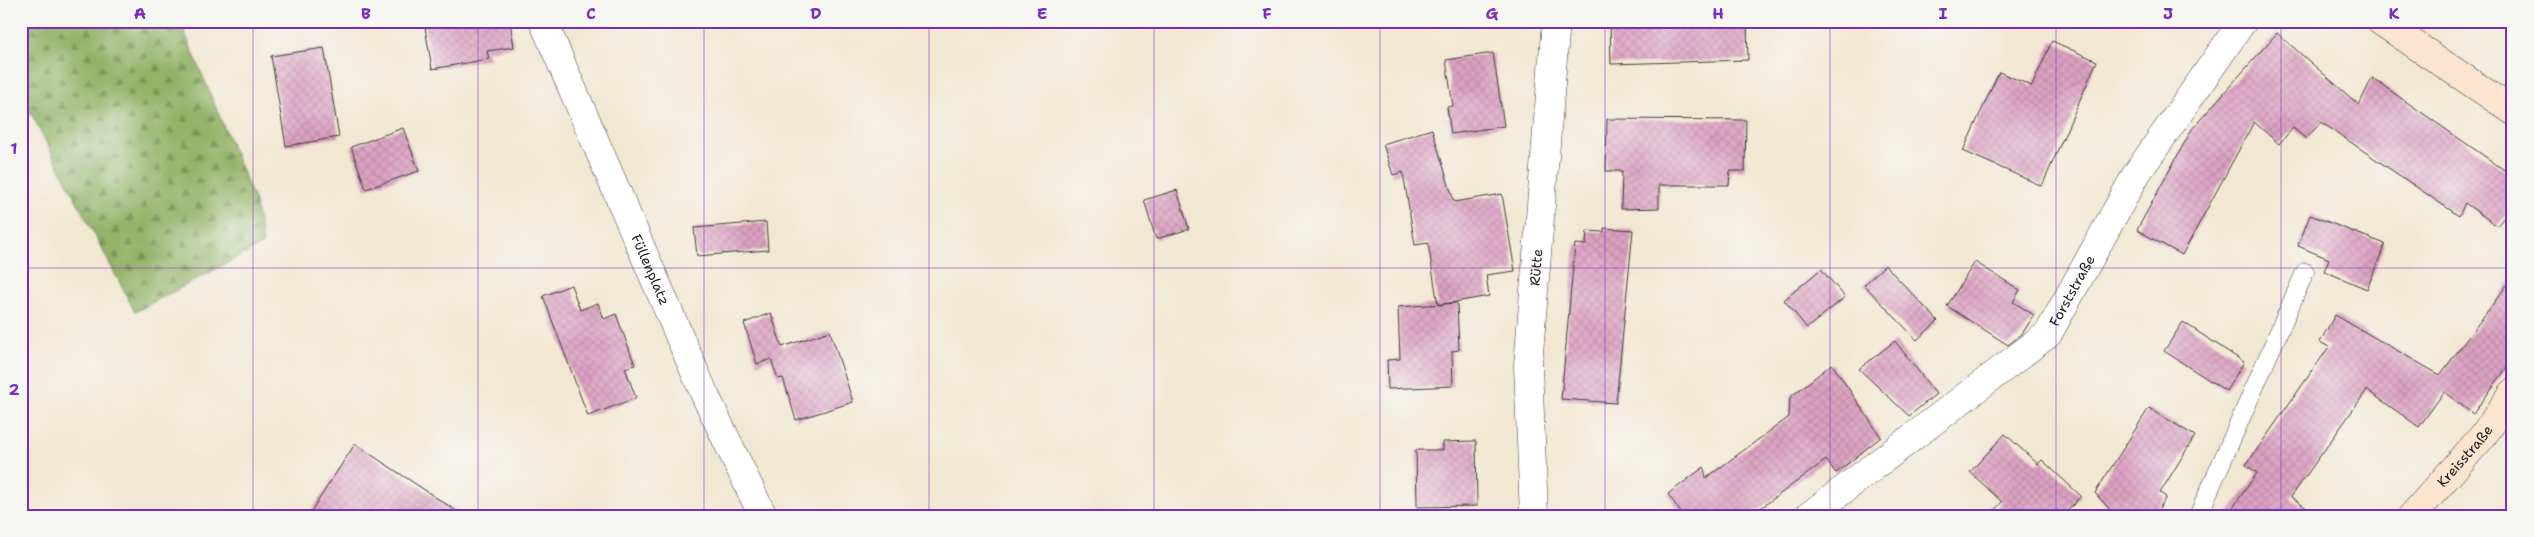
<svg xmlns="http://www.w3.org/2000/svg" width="2534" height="537" viewBox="0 0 2534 537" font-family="'Shantell Sans',sans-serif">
  <defs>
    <pattern id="forest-firs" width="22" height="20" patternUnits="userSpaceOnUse" patternTransform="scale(1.25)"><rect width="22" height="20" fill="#92b367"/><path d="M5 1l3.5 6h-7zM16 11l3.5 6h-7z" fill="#769154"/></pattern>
    <pattern id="building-cross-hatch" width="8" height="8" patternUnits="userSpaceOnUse" patternTransform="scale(1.25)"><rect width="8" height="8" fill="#dda2c3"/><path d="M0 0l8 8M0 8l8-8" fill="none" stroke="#bd8ba7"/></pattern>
  </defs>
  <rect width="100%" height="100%" fill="#f6f6f2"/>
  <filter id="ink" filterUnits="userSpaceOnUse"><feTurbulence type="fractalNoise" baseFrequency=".02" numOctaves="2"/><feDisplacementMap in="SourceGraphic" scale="10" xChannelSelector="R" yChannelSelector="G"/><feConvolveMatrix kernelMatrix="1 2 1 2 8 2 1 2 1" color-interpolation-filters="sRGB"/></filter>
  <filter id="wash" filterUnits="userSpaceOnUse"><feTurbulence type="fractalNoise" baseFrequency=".0096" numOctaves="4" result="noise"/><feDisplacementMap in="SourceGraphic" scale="20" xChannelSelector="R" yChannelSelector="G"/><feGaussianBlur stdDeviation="1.12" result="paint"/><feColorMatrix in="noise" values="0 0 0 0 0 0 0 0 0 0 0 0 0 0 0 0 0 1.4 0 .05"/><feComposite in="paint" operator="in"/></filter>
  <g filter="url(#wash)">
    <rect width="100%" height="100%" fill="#f2e7d2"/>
    <polygon fill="url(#forest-firs)" stroke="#576842" points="21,21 180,21 255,202 263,244 135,312 21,94"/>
    <g id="blocks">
      <g fill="url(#building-cross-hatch)">
        <polygon points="424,21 510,21 514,47 487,51 489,59 432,69"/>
        <polygon points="1610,21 1747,21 1748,60 1611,64"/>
        <polygon points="2277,33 2359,105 2372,78 2513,176 2513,205 2497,226 2465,203 2459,216 2321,122 2306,139 2293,128 2279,144 2254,122 2182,255 2137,230 2192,129"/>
        <polygon points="2052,41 2097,61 2042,186 1963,151 1999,72 2032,86"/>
        <polygon points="324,48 339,137 286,146 271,56"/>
        <polygon points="1493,53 1504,126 1451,134 1447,107 1453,106 1446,60"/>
        <polygon points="1607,119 1746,120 1745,171 1730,171 1729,185 1659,185 1659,208 1621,209 1622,171 1606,171"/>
        <polygon points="403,128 419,171 366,189 351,147"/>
        <polygon points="1432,129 1454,202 1502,194 1515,271 1486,275 1489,296 1438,305 1428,243 1415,245 1403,172 1393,175 1383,144"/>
        <polygon points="1177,190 1189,229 1156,239 1144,200"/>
        <polygon points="2310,215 2385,244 2367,289 2324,271 2329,259 2298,246"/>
        <polygon points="766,222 768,250 697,256 694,228"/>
        <polygon points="1604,228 1633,230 1616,403 1561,399 1575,244 1586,245 1587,231 1604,232"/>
        <polygon points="1975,262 2020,290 2013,302 2034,315 2022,334 2008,345 1947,306"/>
        <polygon points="1885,265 1938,321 1917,340 1864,285"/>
        <polygon points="1821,269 1845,297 1807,328 1784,300"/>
        <polygon points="2513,277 2513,359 2473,414 2444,392 2419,427 2367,390 2291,497 2318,516 2227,516 2257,473 2246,465 2329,347 2320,342 2335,315 2440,375"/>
        <polygon points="571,285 580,310 598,303 604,319 616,314 635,365 625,368 636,398 588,416 543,296"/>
        <polygon points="1457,303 1459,350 1452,351 1453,386 1388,389 1387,360 1400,359 1398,307"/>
        <polygon points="771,313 782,347 830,331 853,402 796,420 783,378 778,379 771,359 757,364 744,323"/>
        <polygon points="2183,322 2244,362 2226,391 2164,351"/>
        <polygon points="1895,341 1936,394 1909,416 1859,369"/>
        <polygon points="1832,364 1881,437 1836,473 1826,460 1750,516 1683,516 1668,494 1704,467 1706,478 1789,417 1790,397"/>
        <polygon points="2149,408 2195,436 2160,493 2166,497 2155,516 2116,516 2095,493"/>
        <polygon points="2005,434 2038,464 2042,460 2081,496 2063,516 1989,516 2002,502 1970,472"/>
        <polygon points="1476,441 1477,506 1417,507 1416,450 1443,450 1443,442"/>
        <polygon points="355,444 464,516 308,516"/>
      </g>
    </g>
  </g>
  <g filter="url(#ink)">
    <use href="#blocks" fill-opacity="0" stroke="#3c3a37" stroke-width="1"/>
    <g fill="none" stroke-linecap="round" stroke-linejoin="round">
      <defs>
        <polyline id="lane" points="2198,516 2305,272"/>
        <g id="street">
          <path id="s1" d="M 543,21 L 704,393 L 763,516"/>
          <path id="s2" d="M 1534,516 L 1528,365 L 1556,21"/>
          <path id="s3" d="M 1809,516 L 2048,334 L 2137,173 L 2243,21"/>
        </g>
        <g id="secondary">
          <polyline points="2380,21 2513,111"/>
          <path id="s4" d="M 2412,516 L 2482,437 L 2513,393"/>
        </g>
      </defs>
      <use href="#lane" stroke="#3c3a37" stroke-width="19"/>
      <use href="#street" stroke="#3c3a37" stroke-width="29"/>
      <use href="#secondary" stroke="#3c3a37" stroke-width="29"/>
      <use href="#lane" stroke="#fff" stroke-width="18"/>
      <use href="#street" stroke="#fff" stroke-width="28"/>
      <use href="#secondary" stroke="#fce5cf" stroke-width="28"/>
    </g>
  </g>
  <path fill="none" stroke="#7b2cbf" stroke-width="1" stroke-opacity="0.55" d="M 253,21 L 253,516M 478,21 L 478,516M 704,21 L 704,516M 929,21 L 929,516M 1154,21 L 1154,516M 1380,21 L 1380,516M 1605,21 L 1605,516M 1830,21 L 1830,516M 2056,21 L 2056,516M 2281,21 L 2281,516M 21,268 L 2513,268"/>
  <g text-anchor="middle" stroke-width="5" stroke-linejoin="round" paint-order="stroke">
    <g font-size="14" fill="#1c1c1c" stroke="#f6f6f2">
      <text dy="5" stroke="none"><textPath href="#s2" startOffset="249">Rütte</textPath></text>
      <text dy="5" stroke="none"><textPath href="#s1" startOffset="271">Füllenplatz</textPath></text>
      <text dy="5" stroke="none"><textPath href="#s3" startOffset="350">Forststraße</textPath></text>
      <text dy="5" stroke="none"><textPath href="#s4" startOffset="80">Kreisstraße</textPath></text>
    </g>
  </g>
  <rect width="2534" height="537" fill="none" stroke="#f6f6f2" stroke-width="55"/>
  <rect x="28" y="28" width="2478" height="482" fill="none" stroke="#7b2cbf" stroke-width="2"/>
  <g font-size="16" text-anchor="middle" font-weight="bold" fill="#7b2cbf">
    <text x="140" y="19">A</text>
    <text x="366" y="19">B</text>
    <text x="591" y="19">C</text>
    <text x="816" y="19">D</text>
    <text x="1042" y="19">E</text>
    <text x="1267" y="19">F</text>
    <text x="1492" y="19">G</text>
    <text x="1718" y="19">H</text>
    <text x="1943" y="19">I</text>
    <text x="2168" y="19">J</text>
    <text x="2394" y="19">K</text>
    <text x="14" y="154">1</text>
    <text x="14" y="395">2</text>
  </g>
</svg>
